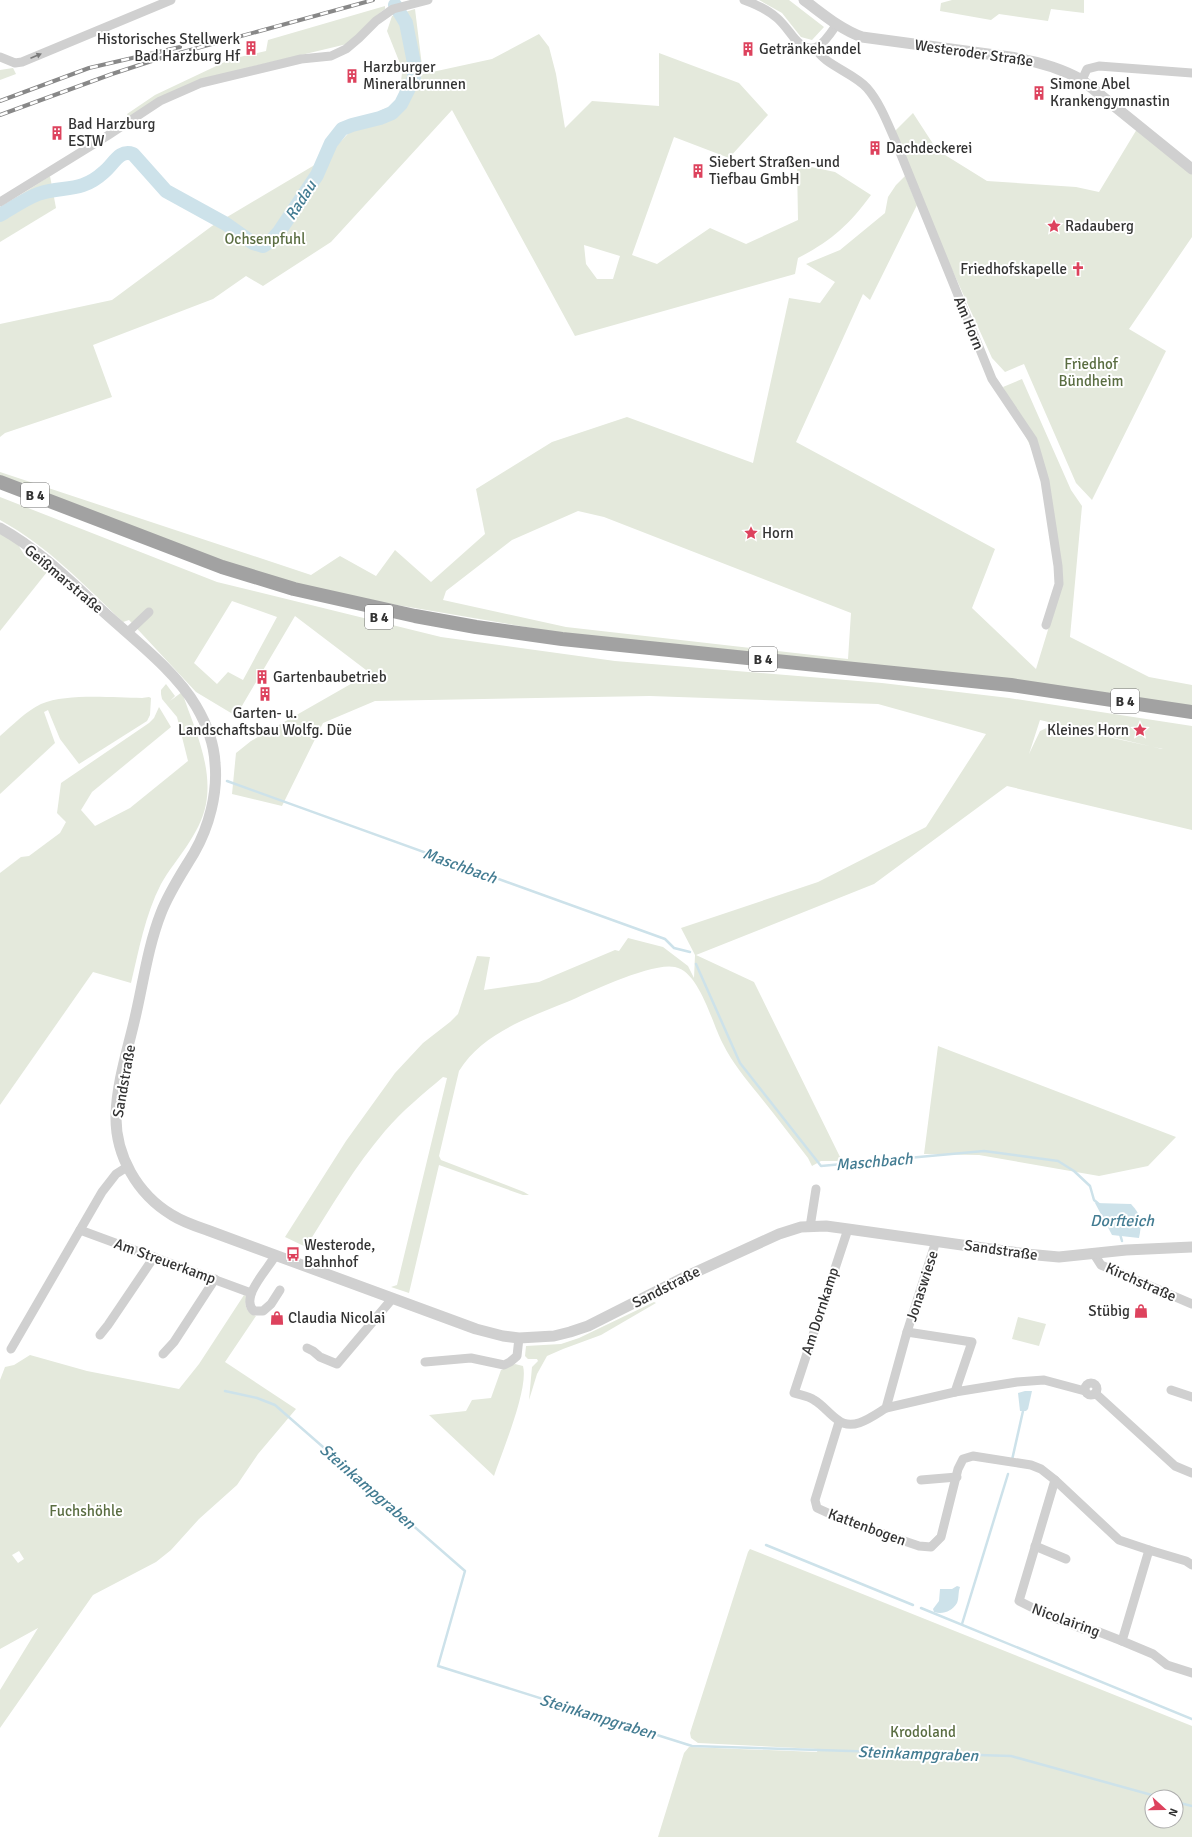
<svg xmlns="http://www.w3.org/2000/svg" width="1192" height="1837" viewBox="0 0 1192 1837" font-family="Signika,sans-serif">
  <rect width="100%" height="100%" fill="#fff"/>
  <g fill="#e4e9dc" fill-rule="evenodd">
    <polygon points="759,0 789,0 824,27 812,40 801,37 782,13"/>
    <polygon points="952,0 1084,0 1084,13 1051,9 1048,21 999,14 991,20 940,11 941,3"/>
    <path d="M 385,6 L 385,9 C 370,19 360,33 347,44 L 247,68 L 129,117 L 127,114 L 155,95 L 231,59 L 266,51 L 268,40 Z"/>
    <path d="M 415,9 L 423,74 L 492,59 L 539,34 L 549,47 L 556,74 L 565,128 L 592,101 L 659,106 L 659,53 L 739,83 L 768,115 L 729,158 L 674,137 L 632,255 L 657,264 L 710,228 L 746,244 L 798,220 L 797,164 L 835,172 L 871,195 C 849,225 831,241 798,258 L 795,274 L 575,336 L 452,110 L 331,242 L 263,286 L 246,276 L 213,299 L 93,345 L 112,397 L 5,433 L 0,437 L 0,324 L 112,300 L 212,226 L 323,160 L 362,119 L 393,105 L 399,97 L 402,73 L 399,61 L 387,31 L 392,16 ZM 584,245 L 620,256 L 613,279 L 597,279 L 586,264 Z"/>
    <polygon points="13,68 16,74 0,80 0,70"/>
    <polygon points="913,113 937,150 987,181 1076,187 1099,192 1137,129 1192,174 1192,237 1129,329 1166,351 1092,500 1076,483 1024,364 1005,372 992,358 926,212 895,131"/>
    <polygon points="50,176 56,208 0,242 0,208"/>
    <path d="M 905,176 L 917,205 L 870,300 L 863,294 L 796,442 L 995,549 L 972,608 L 1036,669 L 1062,584 L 1038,463 L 1003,387 L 1022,379 L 1071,490 L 1082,506 L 1070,637 L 1149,677 L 1192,685 L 1192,706 L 567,634 L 315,591 L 224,561 L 0,478 L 0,472 L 311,575 L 340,556 L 376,576 L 395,550 L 431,582 L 485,534 L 476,489 L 552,442 L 627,417 L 753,463 L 789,298 L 820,303 L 835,282 L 806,264 L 840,250 L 885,213 L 888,197 L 896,185 ZM 578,511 L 604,517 L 851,613 L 848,659 L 566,627 L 443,600 L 446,591 L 512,540 Z"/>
    <path d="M 0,497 L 217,582 L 441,637 L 615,661 L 882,683 L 1009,698 L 1192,726 L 1192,830 L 1007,786 L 874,884 L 696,955 L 754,982 L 842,1161 L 821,1161 L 812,1166 L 808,1158 C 791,1136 775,1115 758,1094 C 745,1078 732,1062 723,1044 C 712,1024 700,972 675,967 C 652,962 590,992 567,1002 C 528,1018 482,1033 459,1071 L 439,1156 L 441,1160 L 524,1192 L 529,1195 L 523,1195 L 439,1165 L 409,1293 L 391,1287 L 397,1285 L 447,1078 L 443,1077 C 423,1094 402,1111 385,1131 C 355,1166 331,1207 306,1247 L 285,1237 L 346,1141 L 395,1073 L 423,1043 L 450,1022 L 458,1014 L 477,956 L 490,957 L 484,990 L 539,982 L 615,950 L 619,951 L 628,938 L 663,947 L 688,966 L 694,978 L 695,955 L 681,928 L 818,882 L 926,827 L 986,734 L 878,704 L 650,696 L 375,701 L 323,723 L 282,806 L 232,794 L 236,753 L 251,741 L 370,673 L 295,616 L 236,716 L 196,692 L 129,620 L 123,622 C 83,584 49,547 0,520 ZM 232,601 L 277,617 L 243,680 L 228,672 L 217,684 L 194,663 ZM 1040,720 L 1162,749 L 1163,749 L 1053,725 L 1040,731 L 1029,754 Z"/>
    <polygon points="0,528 12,535 25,556 47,572 0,631"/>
    <path d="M 166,684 L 175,696 L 170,701 L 182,692 C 194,728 213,766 206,804 C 200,835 176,858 161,884 C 145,915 139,950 131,983 L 93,972 L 0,1105 L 0,873 L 21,857 L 29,856 L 60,833 L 66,822 L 57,813 L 61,783 L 149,723 L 154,718 L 159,707 L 171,727 L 92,792 L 81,810 L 95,826 L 130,808 L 188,761 L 177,717 L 162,699 L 161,694 L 161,690 Z"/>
    <path d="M 149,697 L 151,698 L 150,715 L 147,721 L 79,764 L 60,739 L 48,710 L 44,712 L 55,743 L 0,794 L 0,736 C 13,725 26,711 41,704 C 68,693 113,698 142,698 Z"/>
    <polygon points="938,1046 1176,1137 1148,1166 1099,1176 979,1155 924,1154"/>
    <path d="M 244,1295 L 247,1297 C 243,1305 247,1313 256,1316 L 225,1362 L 296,1409 L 258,1454 L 237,1485 L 199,1519 L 171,1550 L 156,1562 L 93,1595 L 0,1728 L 0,1690 L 38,1628 L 0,1649 L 0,1380 L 5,1367 L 14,1365 L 30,1355 L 87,1371 L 179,1389 L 199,1364 ZM 19,1551 L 24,1559 L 18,1563 L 12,1555 Z"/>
    <polygon points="654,1302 656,1303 601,1335 563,1349 547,1356 537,1374 529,1400 532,1367 538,1361 537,1359 528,1359 525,1356 526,1346 561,1344 579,1338"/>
    <polygon points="1018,1317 1046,1324 1039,1346 1012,1339"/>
    <path d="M 515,1364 L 523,1366 C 529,1388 502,1452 494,1476 L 429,1415 L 466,1411 L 472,1400 L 491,1398 L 501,1370 Z"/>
    <path d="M 750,1549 L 1192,1726 L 1192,1837 L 658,1837 L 684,1753 L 689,1747 L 817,1752 L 818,1749 L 698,1743 L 691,1738 L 690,1733 L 748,1552 ZM 1152,1797 L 1176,1797 L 1176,1821 L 1152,1821 Z"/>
  </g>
  <g fill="#cde2ea">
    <path d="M 1095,1203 L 1131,1204 C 1142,1216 1142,1223 1139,1238 L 1112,1235 Z"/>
    <polygon points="1025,1391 1032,1391 1028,1409 1026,1411 1020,1411 1018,1393"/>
    <path d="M 957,1586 L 960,1587 C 958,1592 959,1599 957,1603 C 952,1611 943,1615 934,1612 L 933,1609 L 939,1601 L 940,1589 L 952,1589 Z"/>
  </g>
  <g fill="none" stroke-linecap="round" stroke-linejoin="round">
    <g stroke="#cde2ea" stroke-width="2.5">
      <polyline points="227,781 665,939 674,948 690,952"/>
      <polyline points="696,964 740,1063 821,1166 984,1151 1058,1161 1074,1171 1090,1186 1094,1200 1100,1205"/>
      <polyline points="1120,1234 1122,1241"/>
      <polyline points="225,1391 257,1398 275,1405 465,1571 438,1666 692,1746 1011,1756 1159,1797"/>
      <polyline points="1012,1460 1023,1411"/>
      <polyline points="766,1545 913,1605"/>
      <polyline points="921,1608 1192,1719"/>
      <polyline points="962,1624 1008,1474"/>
      <polyline points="1176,1802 1192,1806"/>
    </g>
    <path stroke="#cde2ea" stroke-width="14" d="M 0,215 C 12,208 25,199 38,194 C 63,185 80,194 104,172 C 114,164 119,149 133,154 L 166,191 L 226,224 L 253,243 L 263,246 L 271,241 L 279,232 L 317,175 L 331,143 L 342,129 L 352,125 L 380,118 L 392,113 L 401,104 L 414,78 L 414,63 L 406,23 L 395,5"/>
    <g stroke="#d0d0d0" stroke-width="9">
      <path d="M 744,0 C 755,4 768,10 777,18 C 784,24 789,32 795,39 C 814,61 826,40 837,24"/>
      <path d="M 816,48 C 822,64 854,73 867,88 C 880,103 887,122 895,140 L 992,379 L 1033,440 L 1045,481 L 1058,566 L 1059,584 L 1046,625"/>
      <polyline points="0,57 15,63 22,62 171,0"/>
      <polyline points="1082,80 1087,69 1099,66 1192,73"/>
      <polyline points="0,202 107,136 160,101 201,83 301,59 331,56 346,49 359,38 376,21 393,9 428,0"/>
      <polyline points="127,633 149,612"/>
      <polyline points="810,1227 816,1189"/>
      <path d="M 848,1229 L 794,1393 C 800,1395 809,1396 814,1400 C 823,1405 829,1414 838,1420 C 853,1432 873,1416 886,1408 L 907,1332 L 972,1342 L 955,1392 L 1017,1382 L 1044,1380 L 1085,1391"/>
      <polyline points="80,1230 251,1293"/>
      <polyline points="1094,1254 1101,1265 1192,1304"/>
      <path d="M 275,1256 C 268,1269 239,1298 254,1311 L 263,1311 L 271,1304 L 280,1290"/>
      <polyline points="907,1332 936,1241"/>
      <polyline points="100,1335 108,1325 154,1257"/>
      <polyline points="307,1348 313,1351 320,1357 337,1364 392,1299"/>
      <polyline points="11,1349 102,1192 116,1174 127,1167"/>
      <polyline points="163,1354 174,1342 215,1279"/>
      <polyline points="425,1362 471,1358 504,1365 510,1362 517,1356 519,1338"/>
      <circle cx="1091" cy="1389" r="6"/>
      <polyline points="1171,1390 1192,1397"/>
      <polyline points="1095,1393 1175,1466 1192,1473"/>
      <polyline points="886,1408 955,1392"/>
      <polyline points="839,1422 815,1500 817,1508 848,1522 919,1546 931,1547 941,1537 958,1469 963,1459 973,1456 1031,1465 1041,1469 1055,1480"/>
      <polyline points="921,1480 957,1477"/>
      <polyline points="1035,1546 1066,1559"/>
      <polyline points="1192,1565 1186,1561 1149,1550 1122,1641 1153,1654 1167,1665 1192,1673"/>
      <polyline points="1122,1641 1099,1632 1083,1629 1047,1615 1019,1601 1055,1480 1119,1540 1149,1550"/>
    </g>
    <g stroke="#d0d0d0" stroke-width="11">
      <path d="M 804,0 C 823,14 840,29 862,37 L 1010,57 C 1036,61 1059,67 1082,80 L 1192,169"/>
      <path d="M 0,528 C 40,550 73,584 106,614 C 136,641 176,672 196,706 C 206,723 214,743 215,763 C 218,793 209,827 194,853 C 182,873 169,892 161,913 C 148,946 143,984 135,1018 C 128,1049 117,1082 116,1115 C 115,1155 137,1194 172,1215 C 183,1222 195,1226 207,1230 L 476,1329 L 503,1336 L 519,1338 L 554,1336 L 570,1332 L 588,1326 L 685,1277 L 779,1234 L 801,1227 L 826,1226 L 848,1229 L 1026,1254 L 1059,1257 L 1126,1250 L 1192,1247"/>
    </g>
    <polyline stroke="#a2a2a2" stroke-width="14" points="0,482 222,567 294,589 415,616 476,627 562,639 1011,685 1192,712"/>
    <defs>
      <g id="rail">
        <polyline points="0,101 89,68 180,47"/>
        <polyline points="0,115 112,74 161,58 373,0"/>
      </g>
    </defs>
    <use href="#rail" stroke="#888" stroke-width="4"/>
    <use href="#rail" stroke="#fff" stroke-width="2.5" stroke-dasharray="8" stroke-linecap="butt"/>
  </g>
  <defs><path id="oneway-solid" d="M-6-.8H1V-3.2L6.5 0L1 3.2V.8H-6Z"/></defs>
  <use fill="#7a7a7a" href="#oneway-solid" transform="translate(36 56) rotate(-23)"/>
  <defs>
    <symbol id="building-bare" viewBox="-9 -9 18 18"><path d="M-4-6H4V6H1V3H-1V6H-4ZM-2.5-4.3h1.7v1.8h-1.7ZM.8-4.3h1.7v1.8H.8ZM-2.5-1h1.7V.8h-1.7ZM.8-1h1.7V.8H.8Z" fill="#dd425d" stroke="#fff" stroke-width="2.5" paint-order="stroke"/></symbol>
    <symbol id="sight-bare" viewBox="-9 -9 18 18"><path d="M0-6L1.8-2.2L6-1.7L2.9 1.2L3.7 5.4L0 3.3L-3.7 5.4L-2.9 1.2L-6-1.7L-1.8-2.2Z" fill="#dd425d" stroke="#fff" stroke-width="2.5" paint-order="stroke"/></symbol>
    <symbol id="church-bare" viewBox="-9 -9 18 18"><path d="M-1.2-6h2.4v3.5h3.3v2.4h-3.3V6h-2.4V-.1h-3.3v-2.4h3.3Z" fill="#dd425d" stroke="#fff" stroke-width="2.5" paint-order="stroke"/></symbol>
    <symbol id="bus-bare" viewBox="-9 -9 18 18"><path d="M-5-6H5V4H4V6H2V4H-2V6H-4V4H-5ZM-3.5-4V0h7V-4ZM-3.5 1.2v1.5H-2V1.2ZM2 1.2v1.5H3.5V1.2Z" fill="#dd425d" stroke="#fff" stroke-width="2.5" paint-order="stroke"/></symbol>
    <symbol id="shop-bare" viewBox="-9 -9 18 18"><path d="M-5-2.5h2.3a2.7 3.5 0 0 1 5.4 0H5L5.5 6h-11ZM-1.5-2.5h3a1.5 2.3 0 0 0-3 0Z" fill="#dd425d" stroke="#fff" stroke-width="2.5" paint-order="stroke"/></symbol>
  </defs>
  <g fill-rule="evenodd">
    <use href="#building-bare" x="241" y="38" width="20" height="20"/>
    <use href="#building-bare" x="738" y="39" width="20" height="20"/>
    <use href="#building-bare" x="342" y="66" width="20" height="20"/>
    <use href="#building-bare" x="1029" y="83" width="20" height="20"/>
    <use href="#building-bare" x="47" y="123" width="20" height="20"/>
    <use href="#building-bare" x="865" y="138" width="20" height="20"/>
    <use href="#building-bare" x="688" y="161" width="20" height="20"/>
    <use href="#sight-bare" x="1044" y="216" width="20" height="20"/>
    <use href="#church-bare" x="1068" y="259" width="20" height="20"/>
    <use href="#sight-bare" x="741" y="523" width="20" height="20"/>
    <use href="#building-bare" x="252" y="667" width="20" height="20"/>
    <use href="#building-bare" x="255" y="684" width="20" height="20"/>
    <use href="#sight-bare" x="1130" y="720" width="20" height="20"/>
    <use href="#bus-bare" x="283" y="1244" width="20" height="20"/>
    <use href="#shop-bare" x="1131" y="1301" width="20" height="20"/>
    <use href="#shop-bare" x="267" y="1308" width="20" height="20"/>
  </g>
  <g text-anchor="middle" stroke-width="4" stroke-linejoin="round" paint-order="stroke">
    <g fill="#fff" stroke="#707070" stroke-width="1">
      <rect x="21" y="483" width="28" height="24" rx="3"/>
      <rect x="365" y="605" width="28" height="24" rx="3"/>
      <rect x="749" y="647" width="28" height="24" rx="3"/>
      <rect x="1111" y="689" width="28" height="24" rx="3"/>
    </g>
    <g font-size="14" font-weight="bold" fill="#333">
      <text x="35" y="500">B 4</text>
      <text x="379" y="622">B 4</text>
      <text x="763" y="664">B 4</text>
      <text x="1125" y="706">B 4</text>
    </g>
    <g font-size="15" fill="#333" stroke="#fff" text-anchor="start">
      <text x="240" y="44" text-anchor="end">Historisches Stellwerk<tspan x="240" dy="17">Bad Harzburg Hf</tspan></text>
      <text x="759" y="54">Getränkehandel</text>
      <text x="363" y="72">Harzburger<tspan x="363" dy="17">Mineralbrunnen</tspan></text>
      <text x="1050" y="89">Simone Abel<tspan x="1050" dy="17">Krankengymnastin</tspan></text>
      <text x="68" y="129">Bad Harzburg<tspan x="68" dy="17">ESTW</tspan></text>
      <text x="886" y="153">Dachdeckerei</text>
      <text x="709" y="167">Siebert Straßen-und<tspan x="709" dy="17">Tiefbau GmbH</tspan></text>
      <text x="1065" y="231">Radauberg</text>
      <text x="1067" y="274" text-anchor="end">Friedhofskapelle</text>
      <text x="762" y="538">Horn</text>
      <text x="273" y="682">Gartenbaubetrieb</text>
      <text x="265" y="718" text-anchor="middle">Garten- u.<tspan x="265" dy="17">Landschaftsbau Wolfg. Düe</tspan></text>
      <text x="1129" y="735" text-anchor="end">Kleines Horn</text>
      <text x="304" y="1250">Westerode,<tspan x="304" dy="17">Bahnhof</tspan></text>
      <text x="1130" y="1316" text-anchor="end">Stübig</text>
      <text x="288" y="1323">Claudia Nicolai</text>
    </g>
    <g font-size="15" fill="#333" stroke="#fff">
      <text transform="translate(974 53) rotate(8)" y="5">Westeroder Straße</text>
      <text transform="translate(969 323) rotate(68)" y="5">Am Horn</text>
      <text transform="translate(64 579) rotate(40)" y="5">Geißmarstraße</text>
      <text transform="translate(124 1081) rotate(-80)" y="5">Sandstraße</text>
      <text transform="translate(1001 1250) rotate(8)" y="5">Sandstraße</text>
      <text transform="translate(165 1261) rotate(20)" y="5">Am Streuerkamp</text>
      <text transform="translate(1141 1282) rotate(24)" y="5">Kirchstraße</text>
      <text transform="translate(922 1286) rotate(-72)" y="5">Jonaswiese</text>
      <text transform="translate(666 1287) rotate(-27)" y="5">Sandstraße</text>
      <text transform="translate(820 1311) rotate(-72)" y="5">Am Dornkamp</text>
      <text transform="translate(867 1527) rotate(20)" y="5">Kattenbogen</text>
      <text transform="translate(1066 1620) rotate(20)" y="5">Nicolairing</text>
    </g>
    <g font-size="15" fill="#5a6d41" stroke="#fff">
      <text x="265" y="244">Ochsenpfuhl</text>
      <text x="1091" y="369">Friedhof<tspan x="1091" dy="17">Bündheim</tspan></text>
      <text x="86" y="1516">Fuchshöhle</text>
      <text x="923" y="1737">Krodoland</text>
    </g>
    <g font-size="16" font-style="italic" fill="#437c92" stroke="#fff">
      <text transform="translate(300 200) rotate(-57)" y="6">Radau</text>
      <text transform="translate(460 865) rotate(20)" y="6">Maschbach</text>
      <text transform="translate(874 1161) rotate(-5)" y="6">Maschbach</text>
      <text x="1122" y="1226">Dorfteich</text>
      <text transform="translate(368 1486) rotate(41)" y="6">Steinkampgraben</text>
      <text transform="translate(598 1716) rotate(17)" y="6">Steinkampgraben</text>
      <text transform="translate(918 1753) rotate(2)" y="6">Steinkampgraben</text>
    </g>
  </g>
  <g transform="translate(1164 1809) rotate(111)"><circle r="19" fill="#ffffff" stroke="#adadad"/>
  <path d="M0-3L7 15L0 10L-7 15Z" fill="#dd425d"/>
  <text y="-6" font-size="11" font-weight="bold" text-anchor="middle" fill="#333333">N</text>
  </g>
</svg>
